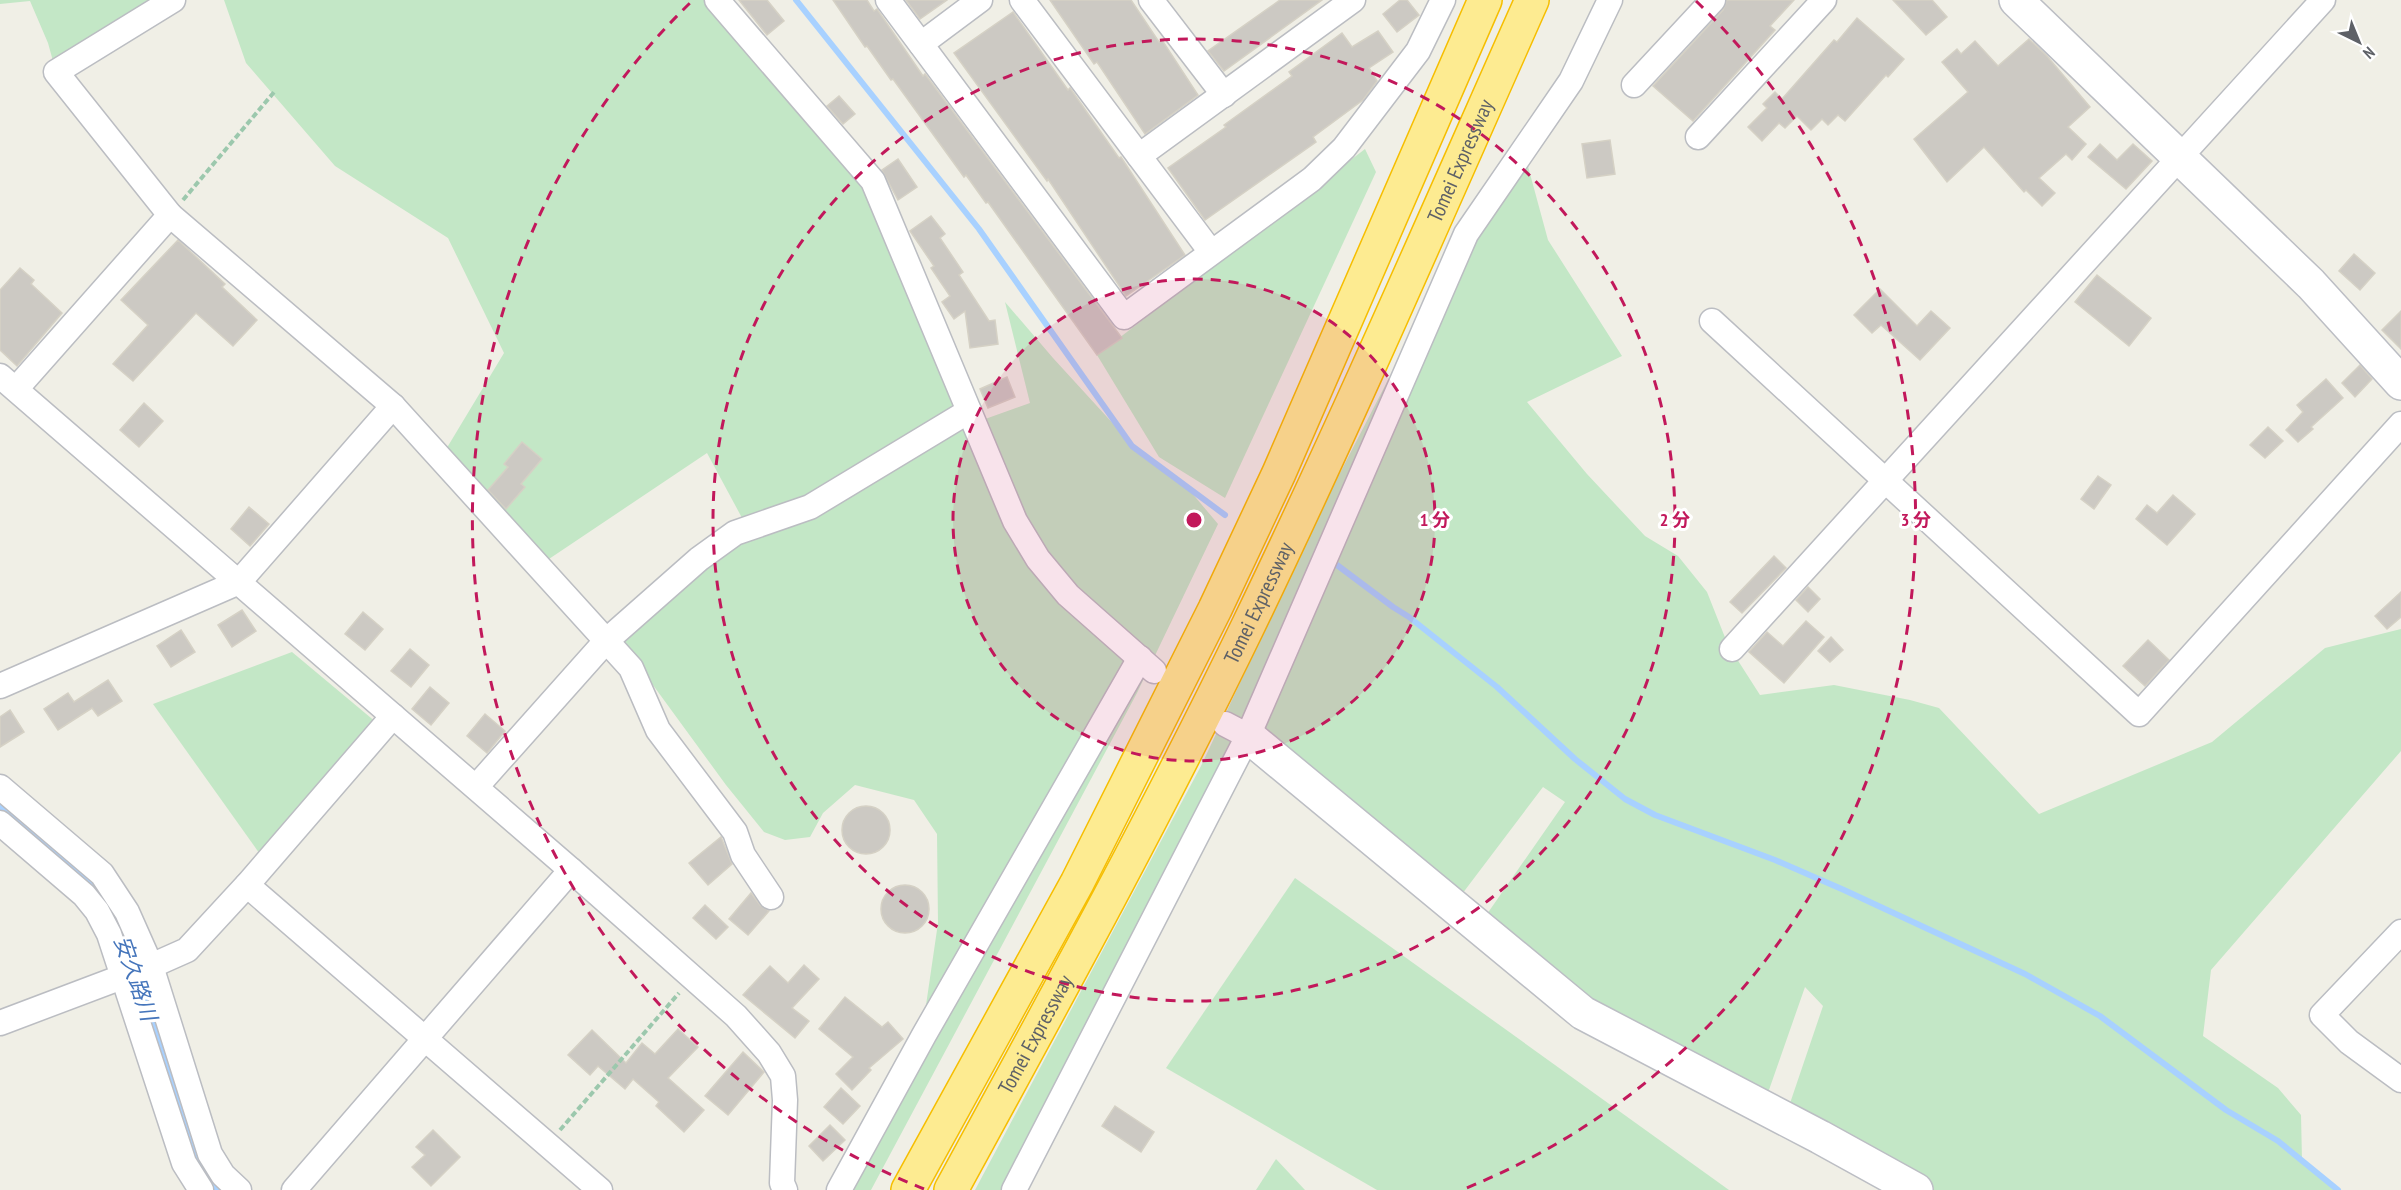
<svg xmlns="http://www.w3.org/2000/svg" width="2401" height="1190" viewBox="0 0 2401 1190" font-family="'PT Sans Narrow','Noto Sans JP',sans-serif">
  <rect width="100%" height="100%" fill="#f0efe6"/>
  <g fill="#c3e7c6">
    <polygon points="0,0 173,0 56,72 48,43 30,1 0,4"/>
    <polygon points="224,0 717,0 798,94 892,227 974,423 1030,403 1005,302 1053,358 1139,452 1186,486 1218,524 1137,693 871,1190 842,1190 924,1019 938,923 937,834 914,800 855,785 823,813 810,837 785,840 764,832 726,785 615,633 748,529 707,453 546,561 445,451 504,353 448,238 335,166 246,63"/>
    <polygon points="1365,149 1376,172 1225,498 1159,457 1097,355"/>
    <polygon points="1526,159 1548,240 1622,356 1527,402 1587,474 1645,536 1678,556 1707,592 1728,645 1760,695 1834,685 1910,700 1939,708 2039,814 2212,742 2325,648 2401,629 2401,751 2211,970 2203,1036 2278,1088 2301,1115 2302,1160 2338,1190 1914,1190 1785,1118 1823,1006 1805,987 1763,1107 1583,1013 1478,927 1565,802 1543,787 1453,906 1248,736 1006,1190 975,1190 1201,766 1324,504 1389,378 1266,692 1469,228"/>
    <polygon points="292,652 377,723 262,857 153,704"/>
    <polygon points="1295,878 1729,1190 1377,1190 1166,1068"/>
    <polygon points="1276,1159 1305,1190 1256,1190"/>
  </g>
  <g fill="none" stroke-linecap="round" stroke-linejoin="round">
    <g stroke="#a8d1ff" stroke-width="6">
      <polyline points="796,0 979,229 1132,446 1225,515"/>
      <polyline points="1337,565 1393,607 1409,617 1497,687 1575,759 1625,799 1655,815 1775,860 1844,890 2025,974 2100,1016 2226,1110 2278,1141 2338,1190"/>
    </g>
    <polyline stroke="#a8d1ff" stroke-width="36" points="0,803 93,884 112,905 125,936 197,1156 217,1190"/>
  </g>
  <g fill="#ccc9c3" stroke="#d5d1c5" stroke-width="1.5">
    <polygon points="739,0 767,0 784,21 767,35"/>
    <polygon points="833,0 867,0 874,11 877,9 923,76 925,74 1122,338 1097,355 988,202 986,203 966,175 964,177 893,79 891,80 867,46 865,47"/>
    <polygon points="906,0 947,0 920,19"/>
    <polygon points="1050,0 1131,0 1159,42 1162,40 1198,95 1145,134 1097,62 1094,64"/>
    <polygon points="1280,0 1322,0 1224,71 1208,51"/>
    <polygon points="1400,0 1407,0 1419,15 1397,32 1383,14"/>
    <polygon points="1727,0 1794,0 1770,26 1775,30 1693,121 1653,86 1723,10"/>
    <polygon points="1893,0 1932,0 1947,17 1926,35"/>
    <polygon points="1013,12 1068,90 1070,88 1119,158 1121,157 1185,255 1126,296 1048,179 1047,181 954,53"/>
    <polygon points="1857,18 1904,59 1888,77 1886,75 1845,121 1838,115 1828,125 1822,119 1811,130 1797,116 1785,128 1779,123 1762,141 1748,127 1767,108 1763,104 1775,92 1782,99 1834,40 1837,42"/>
    <polygon points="1378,31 1393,52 1369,68 1377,81 1363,100 1313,137 1316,142 1205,220 1168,168 1226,127 1224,125 1292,76 1289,72 1342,33 1352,47"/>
    <polygon points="2029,39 2047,56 2090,107 2068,127 2086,144 2072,160 2066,154 2039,178 2055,193 2042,206 2026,190 2024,192 1984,147 1947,182 1914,139 1968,92 1942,62 1957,49 1961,54 1975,41 1998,66"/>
    <polygon points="839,96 855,114 843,124 827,106"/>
    <polygon points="1610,140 1615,174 1587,178 1582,144"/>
    <polygon points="2100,144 2117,160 2133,144 2152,161 2126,189 2088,157"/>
    <polygon points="898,159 917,187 898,200 882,170"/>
    <polygon points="931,216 945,234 940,238 963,272 959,275 989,321 995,320 998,344 970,348 965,311 954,319 942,302 950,296 931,268 934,266 910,231"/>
    <polygon points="178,240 225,284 222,287 257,320 233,346 196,313 133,381 113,364 148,325 121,300"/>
    <polygon points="2354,254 2375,273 2360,290 2339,271"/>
    <polygon points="20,268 34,280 31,284 62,313 17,366 0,350 0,290"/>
    <polygon points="2097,275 2151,318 2129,346 2075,302"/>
    <polygon points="1880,289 1917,326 1931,311 1950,328 1920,360 1881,325 1872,333 1854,315"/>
    <polygon points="2401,311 2401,349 2382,330"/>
    <polygon points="2360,365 2372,379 2355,397 2342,383"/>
    <polygon points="1007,377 1015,397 988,408 980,389"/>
    <polygon points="2326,379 2343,398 2311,427 2313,429 2298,442 2286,430 2303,412 2297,405"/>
    <polygon points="144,403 163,421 139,447 120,430"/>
    <polygon points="2268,427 2283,441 2265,458 2250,445"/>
    <polygon points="522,442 542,459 521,484 525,487 506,509 488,490 508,467 504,464"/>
    <polygon points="2098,476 2111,485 2094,509 2081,499"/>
    <polygon points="2173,495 2195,514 2167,545 2136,519 2147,505 2157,513"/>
    <polygon points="249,507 269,524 250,546 231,529"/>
    <polygon points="1774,556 1786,568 1742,613 1730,602"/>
    <polygon points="1808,587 1820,599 1808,612 1796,600"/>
    <polygon points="2401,592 2401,617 2387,629 2375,616"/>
    <polygon points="242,610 256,631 232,647 218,625"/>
    <polygon points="363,612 383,629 365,650 345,634"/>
    <polygon points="1806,621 1824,637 1784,683 1749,652 1767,632 1783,646"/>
    <polygon points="181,630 195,652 171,667 157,646"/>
    <polygon points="1831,637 1843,650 1830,662 1818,651"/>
    <polygon points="2148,640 2169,660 2145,686 2123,666"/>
    <polygon points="410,649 429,665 411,687 391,671"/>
    <polygon points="108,680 122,701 98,716 92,708 58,730 44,709 68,693 74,702"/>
    <polygon points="430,687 449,703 431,725 412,709"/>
    <polygon points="10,710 24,732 0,747 0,717"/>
    <polygon points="485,714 505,731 487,753 467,736"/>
    <circle cx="866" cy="830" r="24"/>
    <polygon points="721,837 732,864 708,885 689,863"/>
    <circle cx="905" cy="909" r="24"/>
    <polygon points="751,893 760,905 769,911 748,935 729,919"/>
    <polygon points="705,905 728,927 716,939 693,918"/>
    <polygon points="804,965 819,979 792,1008 809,1021 795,1038 743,995 770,966 788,983"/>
    <polygon points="845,997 882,1027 888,1022 903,1039 869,1068 871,1070 852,1090 836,1074 853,1057 819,1029"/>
    <polygon points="678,1029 698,1047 668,1078 704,1110 684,1132 656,1106 659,1102 633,1079 625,1089 598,1066 590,1075 568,1055 592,1030 626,1063 642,1043 655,1054"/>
    <polygon points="743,1052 764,1072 728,1115 705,1096"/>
    <polygon points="841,1088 860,1106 843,1124 824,1107"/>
    <polygon points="1115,1106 1154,1132 1141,1152 1102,1126"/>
    <polygon points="830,1125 845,1140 823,1161 809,1146"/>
    <polygon points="433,1130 460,1157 431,1186 412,1167 425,1155 416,1147"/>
  </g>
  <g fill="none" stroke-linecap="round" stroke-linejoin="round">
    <defs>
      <g id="street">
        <polyline points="717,0 873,181 1015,521 1038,559 1068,595 1154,671"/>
        <polyline points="888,0 1124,317 1312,179 1344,148 1418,51 1443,0"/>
        <polyline points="1022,0 1211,252"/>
        <polyline points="1151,0 1224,95"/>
        <polyline points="921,44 980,0"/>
        <polyline points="1634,85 1713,0"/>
        <polyline points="1698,137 1824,0"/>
        <polyline points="1139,156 1353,0"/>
        <polyline points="170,215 393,406 631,668 658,730 735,832 743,855 771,897"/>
        <polyline points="1712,321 2139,714 2401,424"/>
        <polyline points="0,376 571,870 736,1016 769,1053 783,1076 785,1100 782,1183 785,1190"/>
        <polyline points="16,389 170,215 56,72 173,0"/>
        <polyline points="1732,649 2323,0"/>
        <polyline points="0,686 239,582 393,406"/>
        <polyline points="1225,724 1248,736"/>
        <polyline points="0,787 102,874 127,912 151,966 210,1154 223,1175 239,1190"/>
        <polyline points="476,787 606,641 699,559 735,533 810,507 969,411"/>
        <polyline points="0,823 84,895 97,911 109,934 184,1163 201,1190"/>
        <polyline points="247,885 600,1190"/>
        <polyline points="2401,932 2322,1015 2349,1042 2401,1080"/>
        <polyline points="0,1023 151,966 187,950 247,885 393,716"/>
        <polyline points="294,1190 571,870"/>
        <polyline points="839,1190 924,1035 1140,658"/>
        <polyline points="1014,1190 1248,736 1466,234 1571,81 1610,0"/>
      </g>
      <g id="secondary">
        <polyline points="2016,0 2311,284 2401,383"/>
        <polyline points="1248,736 1583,1013 1820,1137 1916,1190"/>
      </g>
      <g id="highway">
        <polyline points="908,1190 1077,883 1215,609 1279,473 1485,0"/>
        <path id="s1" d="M 951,1190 C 1053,1003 1156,816 1249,624 C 1348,419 1439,209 1532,0"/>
      </g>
    </defs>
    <use href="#street" stroke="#bbbdc2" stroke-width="27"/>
    <use href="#secondary" stroke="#bcbec4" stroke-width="36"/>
    <use href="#highway" stroke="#f6be01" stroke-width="36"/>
    <g stroke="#9cc8ad" stroke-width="4" stroke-dasharray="6 3" stroke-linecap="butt">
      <polyline points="183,200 275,91"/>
      <polyline points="560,1130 679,993"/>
    </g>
    <use href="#street" stroke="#fff" stroke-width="24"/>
    <use href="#secondary" stroke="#fff" stroke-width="33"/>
    <use href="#highway" stroke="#fdeb91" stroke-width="33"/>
  </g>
  <circle cx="1194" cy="520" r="241" fill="#c2185b" fill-opacity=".12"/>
  <g fill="none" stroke="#c2185b" stroke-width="3" stroke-dasharray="10 8">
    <circle cx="1194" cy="520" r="241"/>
    <circle cx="1194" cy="520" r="481"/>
    <path d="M924 1189A722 722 0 0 1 692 1M1696 1A722 722 0 0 1 1464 1189"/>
  </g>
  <g text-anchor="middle" stroke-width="6" stroke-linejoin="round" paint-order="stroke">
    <g font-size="21" fill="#5e6167" stroke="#fff">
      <text dy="7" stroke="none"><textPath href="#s1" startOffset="1149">Tomei Expressway</textPath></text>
      <text dy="7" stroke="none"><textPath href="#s1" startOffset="663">Tomei Expressway</textPath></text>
      <text dy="7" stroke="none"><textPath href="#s1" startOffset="177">Tomei Expressway</textPath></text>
    </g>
    <g font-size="22" font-style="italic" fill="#4575bb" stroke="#fff">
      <text transform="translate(136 978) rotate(71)" y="8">安久路川</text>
    </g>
  </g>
  <circle cx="1194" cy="520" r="9" fill="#c2185b" stroke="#fff" stroke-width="3"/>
  <g font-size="18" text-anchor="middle" font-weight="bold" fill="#c2185b" stroke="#fff" stroke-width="6" stroke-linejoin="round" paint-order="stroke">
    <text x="1435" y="526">1 分</text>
    <text x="1675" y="526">2 分</text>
    <text x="1916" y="526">3 分</text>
  </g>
  <g transform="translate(2359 42) rotate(137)" stroke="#ffffff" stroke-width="4.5" paint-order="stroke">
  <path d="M0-4.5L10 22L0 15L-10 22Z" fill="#5e6167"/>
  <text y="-9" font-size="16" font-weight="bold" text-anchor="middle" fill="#5e6167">N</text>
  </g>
</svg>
